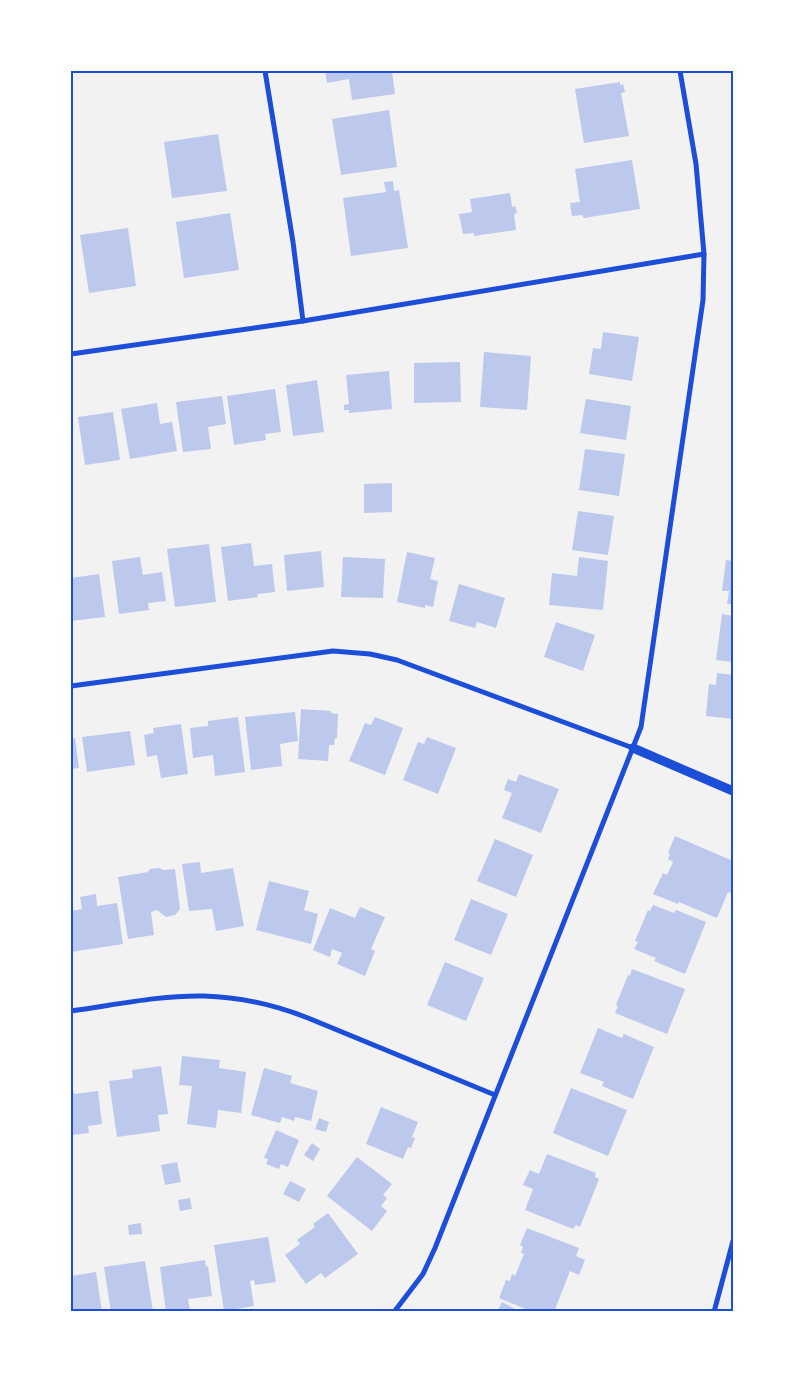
<svg xmlns="http://www.w3.org/2000/svg" width="804" height="1383" viewBox="0 0 804 1383" font-family="Poppins,sans-serif">
  <rect width="100%" height="100%" fill="#f2f2f2"/>
  <g fill="#bdc9ec">
    <polygon points="325,71 392,71 395,94 352,100 349,79 327,83"/>
    <polygon points="620,82 620,85 623,84 625,92 621,93 629,136 584,143 575,89"/>
    <polygon points="389,110 397,167 341,175 332,119"/>
    <polygon points="218,134 227,191 172,198 164,142"/>
    <polygon points="632,160 640,209 584,218 582,215 572,216 570,203 580,202 575,169"/>
    <polygon points="393,181 394,191 399,190 408,248 351,256 343,198 386,192 384,182"/>
    <polygon points="510,193 512,207 515,206 517,213 514,214 516,230 474,236 474,233 463,234 459,214 472,212 470,199"/>
    <polygon points="230,213 239,270 184,278 176,222"/>
    <polygon points="128,228 136,286 89,293 80,235"/>
    <polygon points="603,332 639,337 632,381 589,374 593,348 601,349"/>
    <polygon points="484,352 531,356 527,410 480,407"/>
    <polygon points="460,362 461,402 414,403 414,363"/>
    <polygon points="389,371 392,409 349,413 349,410 344,410 344,405 349,404 346,375"/>
    <polygon points="317,380 324,432 293,436 286,385"/>
    <polygon points="275,389 281,432 265,434 266,440 234,445 227,396"/>
    <polygon points="222,396 226,424 208,427 211,449 183,452 176,402"/>
    <polygon points="586,399 631,406 626,440 580,433"/>
    <polygon points="157,403 160,424 172,422 177,451 130,459 121,409"/>
    <polygon points="113,412 120,460 85,465 78,417"/>
    <polygon points="585,449 625,454 619,496 579,490"/>
    <polygon points="392,483 392,512 364,513 364,484"/>
    <polygon points="578,511 614,516 608,555 572,550"/>
    <polygon points="251,543 254,566 272,564 275,592 257,594 258,597 228,601 221,547"/>
    <polygon points="209,544 216,602 175,607 167,549"/>
    <polygon points="321,551 324,587 287,591 284,555"/>
    <polygon points="407,552 435,558 430,579 438,581 433,607 425,605 425,608 397,602"/>
    <polygon points="140,557 143,575 162,572 166,601 148,603 149,610 119,614 112,561"/>
    <polygon points="343,557 385,559 383,598 341,597"/>
    <polygon points="579,557 608,561 603,610 549,605 552,573 577,576"/>
    <polygon points="726,560 733,561 733,604 727,604 729,591 722,591"/>
    <polygon points="99,574 105,617 71,621 71,578"/>
    <polygon points="459,584 505,598 496,628 477,622 475,628 449,621"/>
    <polygon points="722,614 733,616 733,662 716,660"/>
    <polygon points="556,622 595,635 583,671 544,657"/>
    <polygon points="717,673 733,675 733,719 706,716 709,684 716,685"/>
    <polygon points="301,709 331,711 331,713 338,714 337,738 335,738 334,745 329,745 328,761 298,759"/>
    <polygon points="295,712 298,741 280,744 282,766 251,770 245,717"/>
    <polygon points="238,717 245,772 215,776 213,755 193,758 190,728 208,726 208,721"/>
    <polygon points="375,717 403,728 385,775 349,761 365,723 371,725"/>
    <polygon points="181,724 188,774 161,778 157,755 147,757 144,735 154,733 153,728"/>
    <polygon points="130,731 135,765 87,772 82,737"/>
    <polygon points="427,737 456,748 438,794 403,780 418,742 424,744"/>
    <polygon points="75,738 79,768 71,769 71,739"/>
    <polygon points="519,774 559,789 541,833 502,818 512,793 504,790 508,779 516,782"/>
    <polygon points="675,836 733,861 733,894 728,892 717,918 679,902 678,904 653,894 663,873 667,875 673,862 668,859 670,854 668,853"/>
    <polygon points="495,839 533,855 516,897 477,881"/>
    <polygon points="200,862 201,873 233,868 244,926 216,931 212,909 189,911 182,864"/>
    <polygon points="159,868 164,870 175,869 180,909 175,915 166,917 157,910 151,912 154,935 128,939 118,877 148,872 150,869"/>
    <polygon points="269,881 309,891 304,910 318,914 311,944 256,930"/>
    <polygon points="96,894 97,906 117,903 123,944 71,952 71,911 82,909 80,897"/>
    <polygon points="471,899 508,914 491,955 454,940"/>
    <polygon points="653,905 674,913 676,910 706,922 685,974 654,961 656,958 634,949 638,942 635,941 648,910 650,911"/>
    <polygon points="360,907 385,917 371,949 375,951 365,976 337,964 342,953 332,949 330,957 313,950 330,908 355,918"/>
    <polygon points="445,962 484,978 466,1021 427,1005"/>
    <polygon points="632,969 685,989 667,1034 615,1013 618,1006 616,1005 628,975 630,976"/>
    <polygon points="598,1028 622,1038 624,1034 654,1047 633,1099 602,1086 604,1082 580,1073"/>
    <polygon points="182,1056 220,1060 219,1068 246,1072 241,1113 218,1110 216,1128 187,1124 192,1086 179,1085"/>
    <polygon points="161,1066 168,1114 158,1115 160,1131 117,1137 109,1081 133,1078 132,1070"/>
    <polygon points="264,1068 292,1076 290,1083 318,1091 311,1121 295,1117 294,1121 282,1117 280,1123 251,1115"/>
    <polygon points="71,1079 74,1094 98,1091 102,1124 88,1126 89,1133 71,1135"/>
    <polygon points="571,1088 627,1110 608,1156 553,1133"/>
    <polygon points="381,1107 418,1122 412,1137 415,1138 411,1148 408,1147 403,1159 366,1144"/>
    <polygon points="319,1118 329,1122 326,1132 315,1129"/>
    <polygon points="276,1130 299,1140 288,1167 281,1164 279,1169 266,1164 268,1159 264,1158"/>
    <polygon points="312,1143 320,1149 313,1161 304,1155"/>
    <polygon points="547,1154 596,1173 595,1177 599,1179 580,1227 576,1225 573,1229 525,1210 533,1189 523,1185 530,1170 539,1174"/>
    <polygon points="357,1157 392,1184 383,1195 387,1198 381,1206 387,1211 372,1231 327,1196"/>
    <polygon points="177,1162 181,1182 165,1185 161,1165"/>
    <polygon points="290,1181 306,1189 299,1202 283,1194"/>
    <polygon points="190,1198 192,1209 180,1211 178,1200"/>
    <polygon points="328,1213 358,1254 325,1278 321,1273 306,1284 285,1255 300,1244 297,1240 315,1227 313,1224"/>
    <polygon points="141,1223 142,1234 129,1235 128,1225"/>
    <polygon points="527,1228 579,1248 576,1256 585,1260 579,1275 570,1271 554,1312 533,1312 499,1298 506,1280 510,1281 512,1274 515,1276 524,1254 521,1253 523,1247 520,1245"/>
    <polygon points="268,1237 276,1282 255,1285 254,1280 250,1281 254,1306 224,1311 214,1245"/>
    <polygon points="205,1260 206,1267 208,1266 212,1296 188,1299 190,1310 183,1312 166,1312 160,1267"/>
    <polygon points="145,1261 153,1312 111,1312 104,1267"/>
    <polygon points="96,1272 102,1312 71,1312 71,1276"/>
    <polygon points="502,1302 521,1312 497,1312"/>
  </g>
  <g fill="none" stroke-linecap="round" stroke-linejoin="round">
    <g stroke="#1d4ed8" stroke-width="5">
      <polyline points="265,71 293,242 303,321"/>
      <polyline points="71,354 303,321 704,254"/>
      <polyline points="71,686 333,651 370,654 397,660 633,748"/>
      <path d="M 71,1011 C 115,1005 160,995 204,996 C 241,997 275,1005 308,1018 L 495,1095"/>
      <polyline points="394,1312 423,1274 435,1248 641,727 703,300 704,254 696,164 680,71"/>
      <polyline points="714,1312 733,1241"/>
    </g>
    <polyline stroke="#1d4ed8" stroke-width="9" points="633,748 733,791"/>
  </g>
  <rect width="804" height="1383" fill="none" stroke="#ffffff" stroke-width="145"/>
  <rect x="72" y="72" width="660" height="1238" fill="none" stroke="#1d4ed8" stroke-width="2"/>
</svg>
